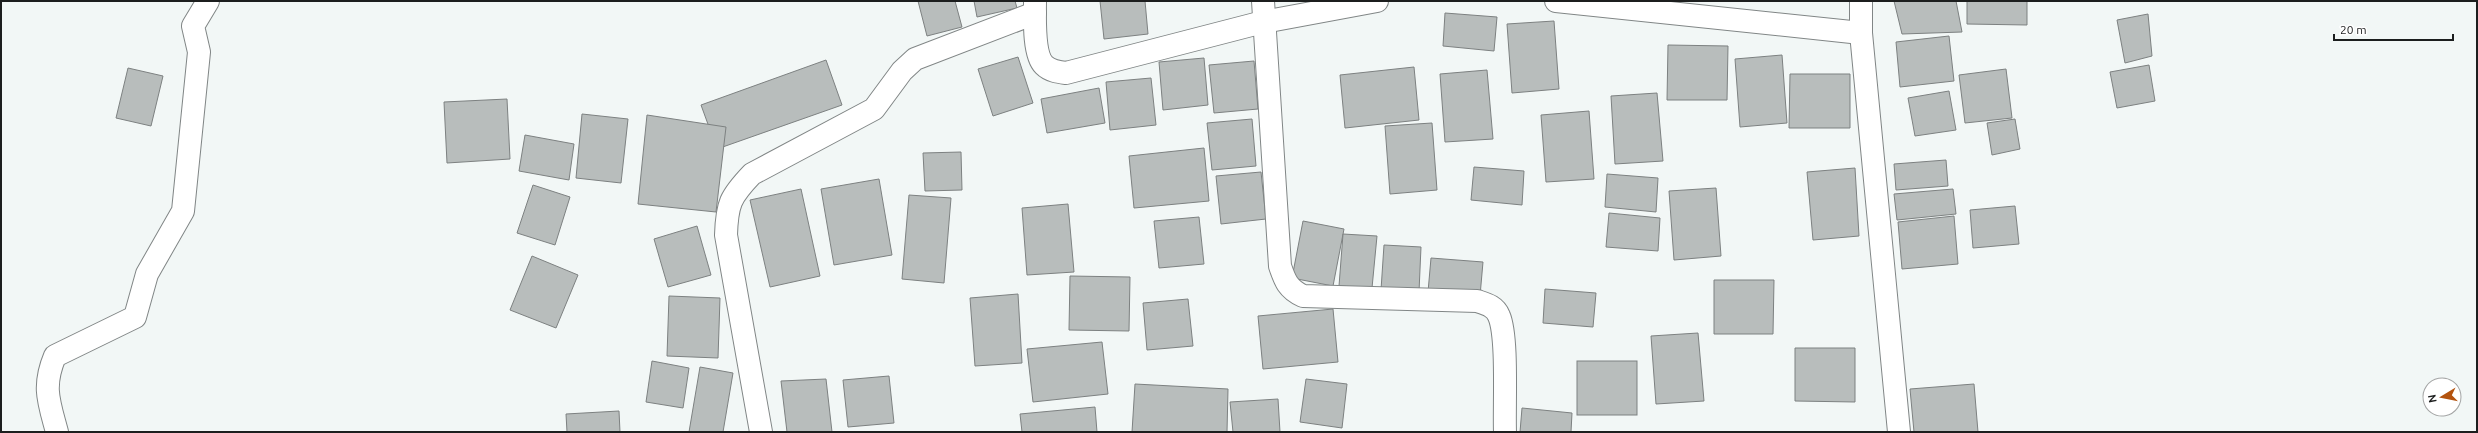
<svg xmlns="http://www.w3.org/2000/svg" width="2478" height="433" viewBox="0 0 2478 433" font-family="Ubuntu,sans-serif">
  <rect width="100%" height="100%" fill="#f2f7f6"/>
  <g fill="#b8bdbc" stroke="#7d8181">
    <polygon points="918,1 955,1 962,27 927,36"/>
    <polygon points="974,1 1015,1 1017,8 977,17"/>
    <polygon points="1100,1 1145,1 1148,34 1104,39"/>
    <polygon points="1894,1 1956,1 1962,32 1902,34"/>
    <polygon points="1967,1 2027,1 2027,25 1967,24"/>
    <polygon points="1445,13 1497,17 1494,51 1443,46"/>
    <polygon points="2148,14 2152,56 2125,63 2117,20"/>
    <polygon points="1554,21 1559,89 1512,93 1507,24"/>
    <polygon points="1949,36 1954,81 1900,87 1896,42"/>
    <polygon points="1668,45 1728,46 1727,100 1667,100"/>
    <polygon points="1782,55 1787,123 1740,127 1735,59"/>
    <polygon points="1018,57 1033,103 993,116 978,69"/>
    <polygon points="1204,58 1208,105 1163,110 1159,62"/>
    <polygon points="826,60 842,105 717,149 701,105"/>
    <polygon points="1254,61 1258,109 1214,113 1209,65"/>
    <polygon points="2149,65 2155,101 2117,108 2110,72"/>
    <polygon points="1414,67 1419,120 1345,128 1340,75"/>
    <polygon points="128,68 163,76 151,126 116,118"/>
    <polygon points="2006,69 2012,118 1965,123 1959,75"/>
    <polygon points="1487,70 1493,139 1445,142 1440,74"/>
    <polygon points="1790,74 1850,74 1850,128 1789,128"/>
    <polygon points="1151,78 1156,125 1110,130 1106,82"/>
    <polygon points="1099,88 1105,123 1047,133 1041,99"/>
    <polygon points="1949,91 1956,130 1915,136 1908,98"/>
    <polygon points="1657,93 1663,161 1615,164 1611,96"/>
    <polygon points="507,99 510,159 447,163 444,102"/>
    <polygon points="1589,111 1594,179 1546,182 1541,115"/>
    <polygon points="582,114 628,119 621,183 576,178"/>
    <polygon points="647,115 726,127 716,212 638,204"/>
    <polygon points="1252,119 1256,166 1212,170 1207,123"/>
    <polygon points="2015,119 2020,149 1992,155 1987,123"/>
    <polygon points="1432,123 1437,190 1390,194 1385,126"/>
    <polygon points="525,135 574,144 569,180 519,171"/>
    <polygon points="1204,148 1209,201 1134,208 1129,156"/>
    <polygon points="961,152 962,190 925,191 923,153"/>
    <polygon points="1946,160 1948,186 1896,190 1894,164"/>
    <polygon points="1474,167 1524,171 1522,205 1471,200"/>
    <polygon points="1855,168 1859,236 1813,240 1807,172"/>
    <polygon points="1261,172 1266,219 1221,224 1216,176"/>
    <polygon points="1607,174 1658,178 1656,212 1605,207"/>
    <polygon points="879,179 892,255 834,265 821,189"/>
    <polygon points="533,185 570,197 555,245 517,233"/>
    <polygon points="1716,188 1721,256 1674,260 1669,191"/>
    <polygon points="801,189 820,276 770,287 750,200"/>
    <polygon points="1953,189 1956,214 1897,220 1894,194"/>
    <polygon points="909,195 951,198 944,283 902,279"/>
    <polygon points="1068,204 1074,272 1027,275 1022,208"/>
    <polygon points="2015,206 2019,244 1973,248 1970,210"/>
    <polygon points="1609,213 1660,218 1658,251 1606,247"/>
    <polygon points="1954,216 1958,264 1902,269 1898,222"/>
    <polygon points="1199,217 1204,264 1159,268 1154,221"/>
    <polygon points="1303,221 1344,229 1333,286 1292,278"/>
    <polygon points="697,226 711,275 668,287 654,239"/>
    <polygon points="1343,234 1377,236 1372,288 1339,286"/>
    <polygon points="1384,245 1421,247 1419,292 1381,290"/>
    <polygon points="532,256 578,275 556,328 510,310"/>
    <polygon points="1431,258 1483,262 1480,296 1428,292"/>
    <polygon points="1070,276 1130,277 1129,331 1069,330"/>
    <polygon points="1714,280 1774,280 1773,334 1714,334"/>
    <polygon points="1545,289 1596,293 1593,327 1543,323"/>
    <polygon points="1018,294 1022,363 975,366 970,298"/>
    <polygon points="669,296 720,298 718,358 667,356"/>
    <polygon points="1188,299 1193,346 1147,350 1143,303"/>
    <polygon points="1333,309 1338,362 1263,369 1258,316"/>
    <polygon points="1698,333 1704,401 1656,404 1651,336"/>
    <polygon points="1102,342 1108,394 1033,402 1027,349"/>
    <polygon points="1795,348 1855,348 1855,402 1795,401"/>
    <polygon points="652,361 689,368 683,408 646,402"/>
    <rect x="1577" y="361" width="60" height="54"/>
    <polygon points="700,367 733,373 723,432 689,432"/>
    <polygon points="889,376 894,423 848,427 843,380"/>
    <polygon points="826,379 832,432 787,432 781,381"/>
    <polygon points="1306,379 1347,384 1342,428 1300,422"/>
    <polygon points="1135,384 1228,389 1227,432 1132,432"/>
    <polygon points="1974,384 1978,432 1914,432 1910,389"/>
    <polygon points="1278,399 1280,432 1233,432 1230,402"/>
    <polygon points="1095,407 1097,432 1022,432 1020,414"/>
    <polygon points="1522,408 1572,413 1571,432 1520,432"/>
    <polygon points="619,411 620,432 567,432 566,414"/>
  </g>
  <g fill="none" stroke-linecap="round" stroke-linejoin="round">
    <defs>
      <g id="street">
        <path d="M 1035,1 C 1035,16 1033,54 1044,65 C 1050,71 1058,72 1066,73 L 1263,22 L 1377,1"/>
        <path d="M 1263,1 L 1280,266 C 1285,281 1288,289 1303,296 L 1477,301 C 1486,304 1495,306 1499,316 C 1508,337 1504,405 1505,432"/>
        <polyline points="1556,1 1861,33"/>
        <polyline points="1861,1 1861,33 1899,432"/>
        <path d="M 57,432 C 49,402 42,387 55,356 L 135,317 L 147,274 L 183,211 L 199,52 L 193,26 L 208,1"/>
        <path d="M 761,432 L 726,235 C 727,204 730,197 752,174 L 874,109 L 902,71 L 915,59 L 1035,13"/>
      </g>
    </defs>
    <use href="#street" stroke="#818686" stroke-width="24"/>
    <use href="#street" stroke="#fff" stroke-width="22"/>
  </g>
  <rect width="2478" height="433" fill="none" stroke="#1c1e1e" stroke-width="4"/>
  <g transform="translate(2442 397) rotate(260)"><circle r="19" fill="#ffffff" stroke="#a4a5a5"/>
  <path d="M0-3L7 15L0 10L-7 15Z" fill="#b3530e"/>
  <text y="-6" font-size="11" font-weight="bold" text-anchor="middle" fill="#1c1e1e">N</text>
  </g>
  <path d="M2334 34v6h119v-6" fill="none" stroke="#1c1e1e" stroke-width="2"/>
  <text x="2340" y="34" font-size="12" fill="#1c1e1e" stroke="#ffffff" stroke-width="3" paint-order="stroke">20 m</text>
</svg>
